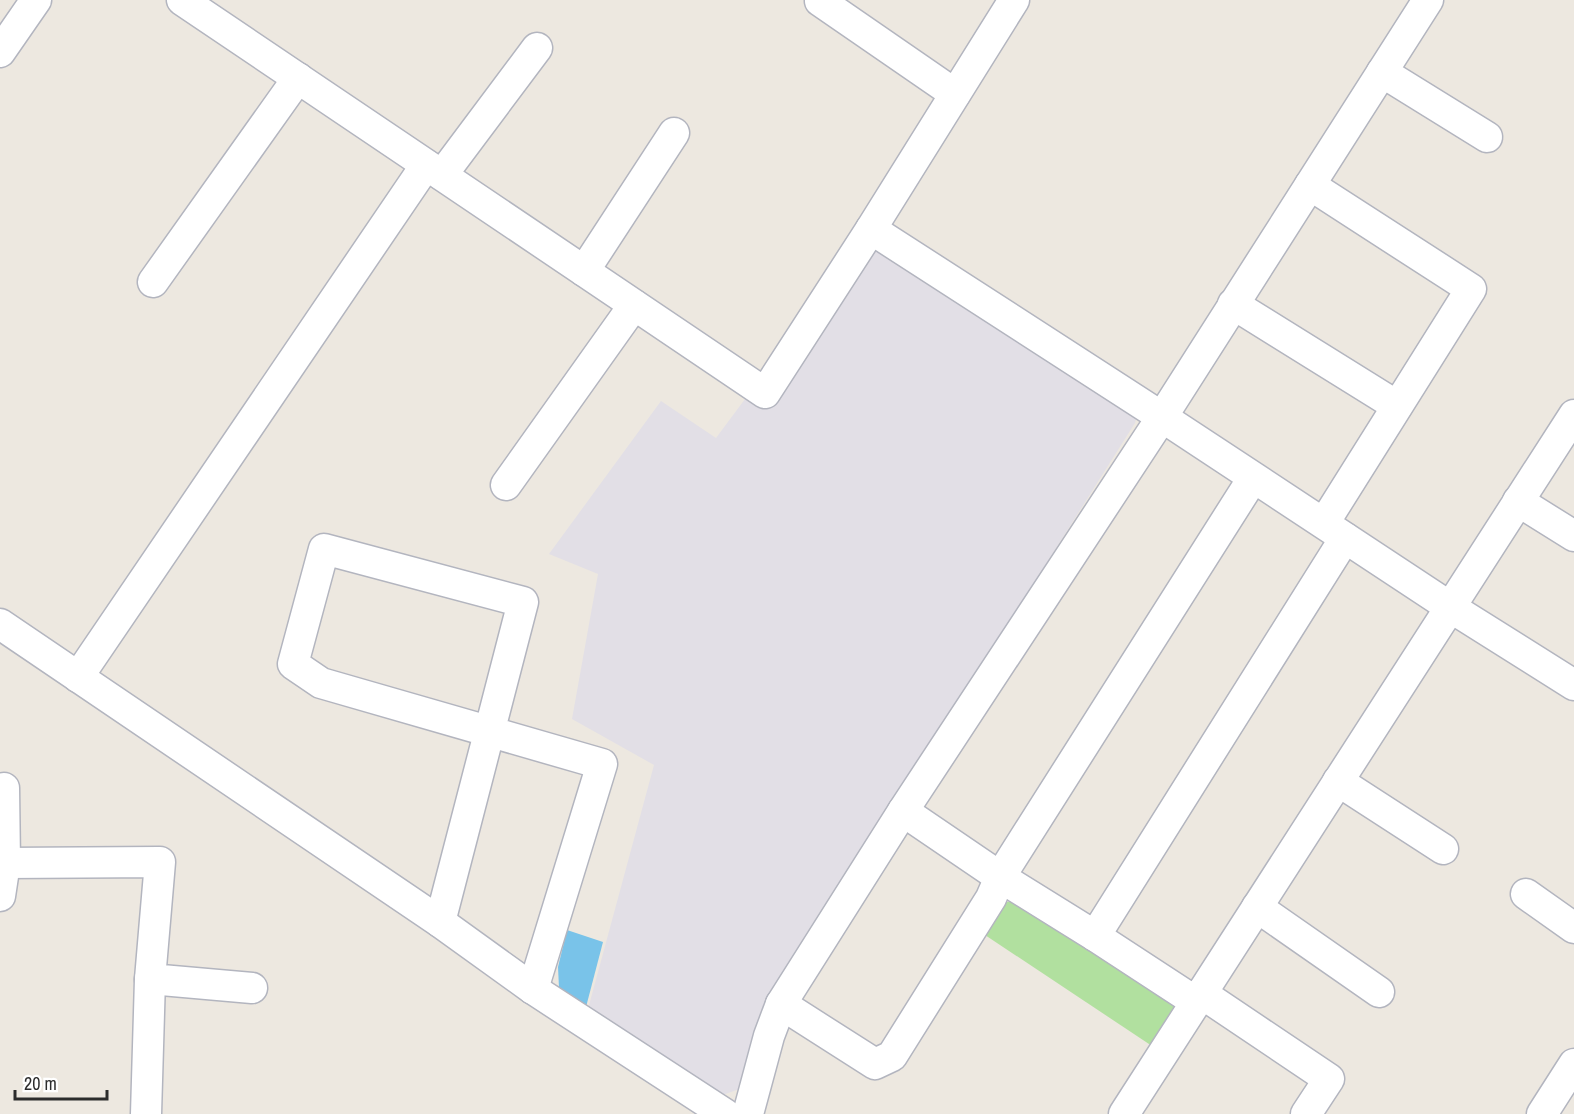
<svg xmlns="http://www.w3.org/2000/svg" width="1574" height="1114" viewBox="0 0 1574 1114" font-family="'Archivo Narrow',sans-serif">
  <rect width="100%" height="100%" fill="#ede8e0"/>
  <polygon fill="#e2dfe6" points="874,243 1137,414 1135,423 759,1019 745,1087 717,1097 588,1009 654,765 572,719 598,574 549,554 661,401 716,438 748,395 768,408"/>
  <polygon fill="#b1e09f" points="1015,900 1174,1000 1174,1014 1152,1046 982,933 1000,904"/>
  <polygon fill="#79c3e9" points="567,930 603,942 586,1007 559,988 558,967"/>
  <g fill="none" stroke-linecap="round" stroke-linejoin="round">
    <defs>
      <g id="minor">
        <polyline points="182,0 765,393 871,229 1014,0"/>
        <polyline points="820,1 955,94"/>
        <polyline points="0,52 36,0"/>
        <polyline points="1382,72 1487,137"/>
        <polyline points="442,175 537,48"/>
        <polyline points="1310,185 1471,289 1324,523"/>
        <polyline points="871,229 1162,417 1450,607 1574,685"/>
        <polyline points="584,271 674,133"/>
        <polyline points="153,282 298,78"/>
        <polyline points="1233,304 1397,406"/>
        <polyline points="506,485 634,305"/>
        <polyline points="1518,501 1574,536"/>
        <polyline points="0,624 440,922 533,989 725,1114"/>
        <polyline points="78,677 426,165"/>
        <polyline points="1338,781 1443,849"/>
        <polyline points="903,811 1000,877 1095,936 1196,1002"/>
        <polyline points="5,863 160,862 150,979 252,988"/>
        <polyline points="1526,894 1574,928"/>
        <polyline points="0,896 5,863 4,788"/>
        <polyline points="1257,907 1379,992"/>
        <polyline points="440,922 523,602 324,549 293,664 321,683 602,764 533,989"/>
        <polyline points="1095,936 1345,538"/>
        <polyline points="1201,993 1329,1079 1306,1114"/>
        <polyline points="781,1004 875,1064 892,1056 991,898 1000,877 1253,478"/>
        <polyline points="146,1114 150,979"/>
        <polyline points="748,1114 769,1036 781,1004 903,811 1162,417 1428,0"/>
        <polyline points="1124,1114 1574,415"/>
        <polyline points="1542,1114 1574,1064"/>
      </g>
    </defs>
    <use href="#minor" stroke="#b3b5bf" stroke-width="33"/>
    <use href="#minor" stroke="#fff" stroke-width="30"/>
  </g>
  <path d="M15 1090v9h92v-9" fill="none" stroke="#2c2c2c" stroke-width="3"/>
  <text x="24" y="1090" font-size="18" fill="#2c2c2c" stroke="#ffffff" stroke-width="4.5" paint-order="stroke">20 m</text>
</svg>
